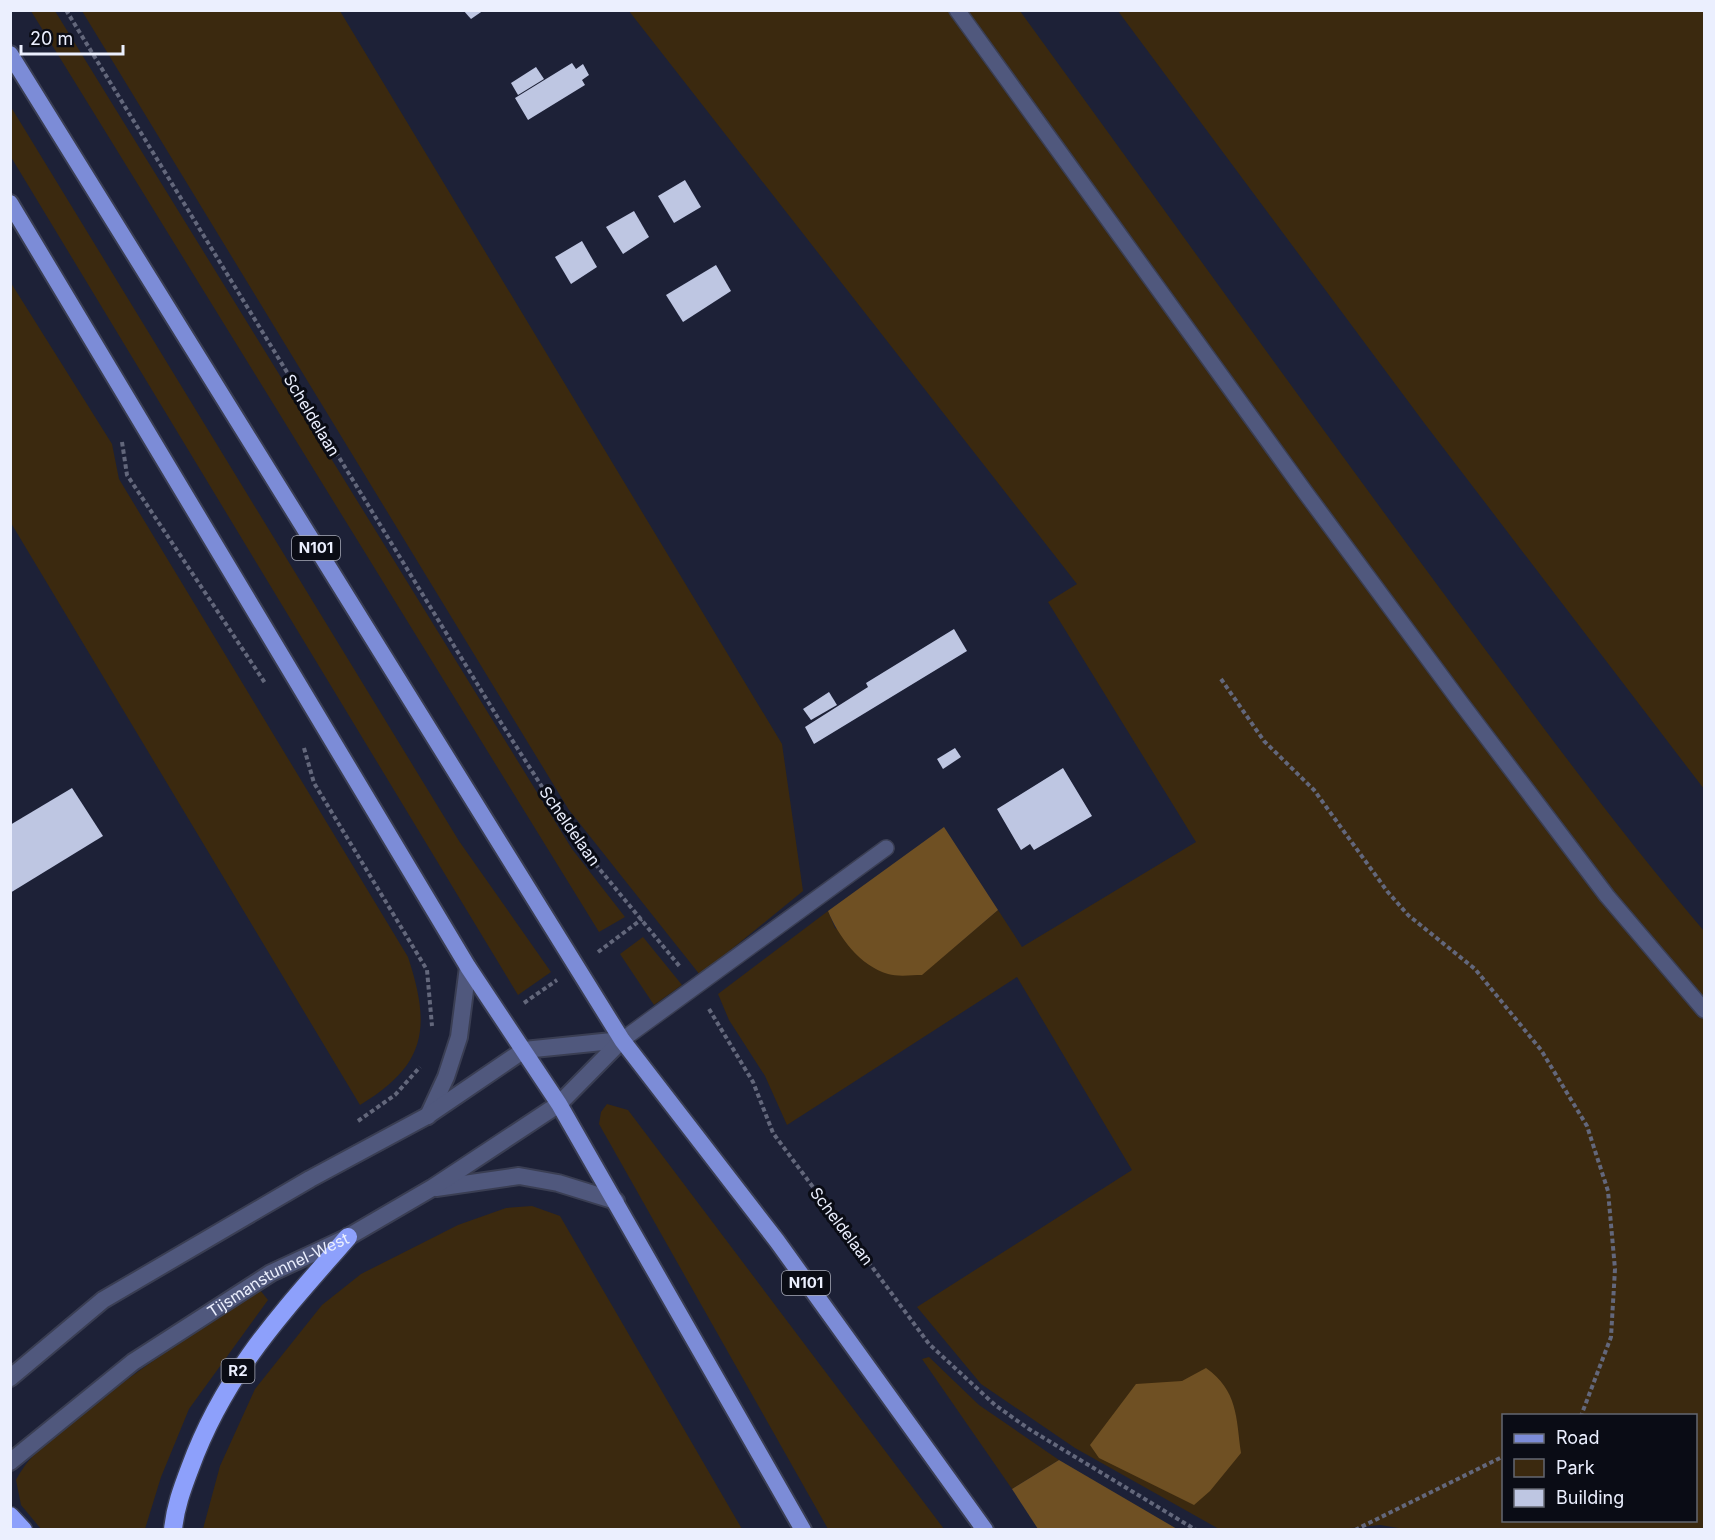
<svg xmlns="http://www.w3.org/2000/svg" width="1715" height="1540" viewBox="0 0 1715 1540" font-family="Inter,sans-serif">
  <rect width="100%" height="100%" fill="#1d2137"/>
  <g fill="#3b290f" fill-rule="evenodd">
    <polygon points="31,11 55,11 572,849 625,917 599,932"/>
    <polygon points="82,11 340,11 782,744 803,891 700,975 569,810"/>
    <path d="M 629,11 L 1020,11 C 1161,205 1301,401 1444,594 C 1529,708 1612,823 1704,931 L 1704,1529 L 1411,1530 L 1380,1525 L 1333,1530 L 1219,1529 L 1075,1448 L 981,1384 L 917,1307 L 1132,1170 L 1017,977 L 787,1125 L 765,1076 L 729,1020 L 718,994 L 828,911 L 835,928 L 921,975 L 998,910 L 1022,947 L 1196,842 L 1048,602 L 1077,584 ZM 1504,1416 L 1696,1416 L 1696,1520 L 1504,1520 Z"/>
    <polygon points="1118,11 1704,11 1704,789 1425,424"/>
    <polygon points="11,107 459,841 551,972 518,995 11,157"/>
    <path d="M 11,283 L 112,444 L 119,479 L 408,957 C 431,1027 427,1065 360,1105 L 11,523 Z"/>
    <polygon points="643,937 682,985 654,1005 620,954"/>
    <polygon points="607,1104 628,1110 944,1529 828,1529 599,1124 601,1112"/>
    <polygon points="532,1206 560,1216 742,1529 203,1529 220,1466 255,1389 322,1305 361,1274 458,1225 506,1208"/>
    <path d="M 260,1290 L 268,1300 L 189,1409 L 161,1477 L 145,1529 L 41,1529 L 21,1505 L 16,1480 C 31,1451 58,1434 83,1413 C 140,1368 199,1329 260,1290 Z"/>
    <polygon points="929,1357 979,1405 1059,1460 1012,1489 922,1359"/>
  </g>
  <g fill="#6f5023">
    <path d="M 944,827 L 998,910 L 922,975 C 912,975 898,977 888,974 C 860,966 838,936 828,911 Z"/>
    <path d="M 1206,1368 C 1238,1391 1236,1417 1241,1453 L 1210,1491 L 1194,1505 L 1099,1458 L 1090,1445 L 1136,1384 L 1182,1381 Z"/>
    <polygon points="1059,1460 1177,1529 1038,1529 1012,1489"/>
  </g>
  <g fill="#bec6e2">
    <polygon points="463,10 484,10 471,19"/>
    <polygon points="572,63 576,69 583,64 589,75 582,80 585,85 528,120 515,98"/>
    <polygon points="536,67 544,79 518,95 511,83"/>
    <polygon points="685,180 701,207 674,223 658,196"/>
    <polygon points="634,211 649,237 623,254 606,227"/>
    <polygon points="582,241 597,267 571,284 555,257"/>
    <polygon points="716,265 731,291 683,322 666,295"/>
    <polygon points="954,629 967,651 814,744 805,727 868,687 866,683"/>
    <polygon points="829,692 837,705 811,720 803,709"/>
    <polygon points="955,748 961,757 943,769 937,759"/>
    <polygon points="1063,768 1092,816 1034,850 1030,844 1021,850 997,809"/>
    <polygon points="72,788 103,836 10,893 10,825"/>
  </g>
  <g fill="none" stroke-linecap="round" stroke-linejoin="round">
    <defs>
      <g id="service">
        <polyline points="957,10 1305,492 1461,703 1607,896 1704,1010"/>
        <polyline points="622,1040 886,848"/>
      </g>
      <g id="tertiary">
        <polyline points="428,1116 446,1077 459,1037 468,967"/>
        <polyline points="436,1188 519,1176 558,1183 616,1201"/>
        <polyline points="10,1378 103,1300 310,1179 427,1116 524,1050 622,1040"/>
        <path id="s1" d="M 10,1462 L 133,1362 L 271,1273 L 348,1237 L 432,1188 L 559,1104 L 622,1040"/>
      </g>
      <g id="primary">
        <polyline points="10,54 622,1040 777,1241 985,1530"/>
        <polyline points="10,203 468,967 559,1104 803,1530"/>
      </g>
      <g id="motorway">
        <polyline points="10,1516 23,1530"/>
        <path d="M 173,1530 C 175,1508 182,1489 190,1468 C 225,1372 282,1313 348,1237"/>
      </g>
    </defs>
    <use href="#service" stroke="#3a3e53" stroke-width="18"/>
    <use href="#tertiary" stroke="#3a3e53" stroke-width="20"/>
    <use href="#primary" stroke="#3a3e53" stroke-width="20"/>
    <use href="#motorway" stroke="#3a3e53" stroke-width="21"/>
    <g stroke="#63677b" stroke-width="4" stroke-dasharray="4.5 3" stroke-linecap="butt">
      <polyline points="66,10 498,718 578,843 681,968"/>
      <polyline points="122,442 127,475 265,683"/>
      <polyline points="1221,679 1264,741 1314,790 1387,891 1408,915 1475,969 1541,1050 1587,1126 1608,1191 1615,1269 1611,1337 1581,1416"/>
      <polyline points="304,748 314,783 427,970 432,1026"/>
      <polyline points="598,952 642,919"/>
      <polyline points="524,1003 557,980"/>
      <polyline points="709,1009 753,1082 773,1133 929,1344 995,1405 1029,1429 1196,1530"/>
      <polyline points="358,1121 395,1095 420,1067"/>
      <polyline points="1355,1530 1504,1456"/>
    </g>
    <use href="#service" stroke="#50587d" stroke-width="15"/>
    <use href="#tertiary" stroke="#50587d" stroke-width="16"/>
    <use href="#primary" stroke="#7c8cd7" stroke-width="16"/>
    <use href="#motorway" stroke="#8da0fb" stroke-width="18"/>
  </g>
  <g text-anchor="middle" stroke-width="6" stroke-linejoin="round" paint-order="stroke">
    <g fill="#0a0c15" stroke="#a8abb8" stroke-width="1.5">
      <rect x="292" y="536" width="48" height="24" rx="4.5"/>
      <rect x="782" y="1271" width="48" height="24" rx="4.5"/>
      <rect x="221.5" y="1359" width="33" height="24" rx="4.5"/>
    </g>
    <g font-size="15" font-weight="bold" fill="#ebeffe">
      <text x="316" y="553">N101</text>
      <text x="806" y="1288">N101</text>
      <text x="238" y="1376">R2</text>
    </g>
    <g font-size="16" fill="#ebeffe" stroke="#0a0c15">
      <text transform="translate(312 415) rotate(59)" y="6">Scheldelaan</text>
      <text transform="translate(570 826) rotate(55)" y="6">Scheldelaan</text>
      <text transform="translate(842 1226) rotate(53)" y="6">Scheldelaan</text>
      <text dy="6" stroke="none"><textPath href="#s1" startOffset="328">Tijsmanstunnel-West</textPath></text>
    </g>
  </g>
  <rect width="1715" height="1540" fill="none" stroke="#ebeffe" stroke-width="24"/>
  <rect x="1502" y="1414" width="195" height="108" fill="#0a0c15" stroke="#646772" stroke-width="1.5"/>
  <rect x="1514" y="1434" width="30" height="9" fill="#7c8cd7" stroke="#646772" stroke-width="1.5"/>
  <text x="1556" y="1444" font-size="18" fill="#ebeffe">Road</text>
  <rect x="1514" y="1459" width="30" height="18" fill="#3b290f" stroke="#646772" stroke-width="1.5"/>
  <text x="1556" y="1474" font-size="18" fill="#ebeffe">Park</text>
  <rect x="1514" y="1489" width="30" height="18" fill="#bec6e2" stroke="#646772" stroke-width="1.5"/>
  <text x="1556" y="1504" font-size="18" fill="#ebeffe">Building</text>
  <path d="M21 45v9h102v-9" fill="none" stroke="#ebeffe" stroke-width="3"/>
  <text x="30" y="45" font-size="18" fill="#ebeffe" stroke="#0a0c15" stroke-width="4.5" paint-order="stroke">20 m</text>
</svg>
